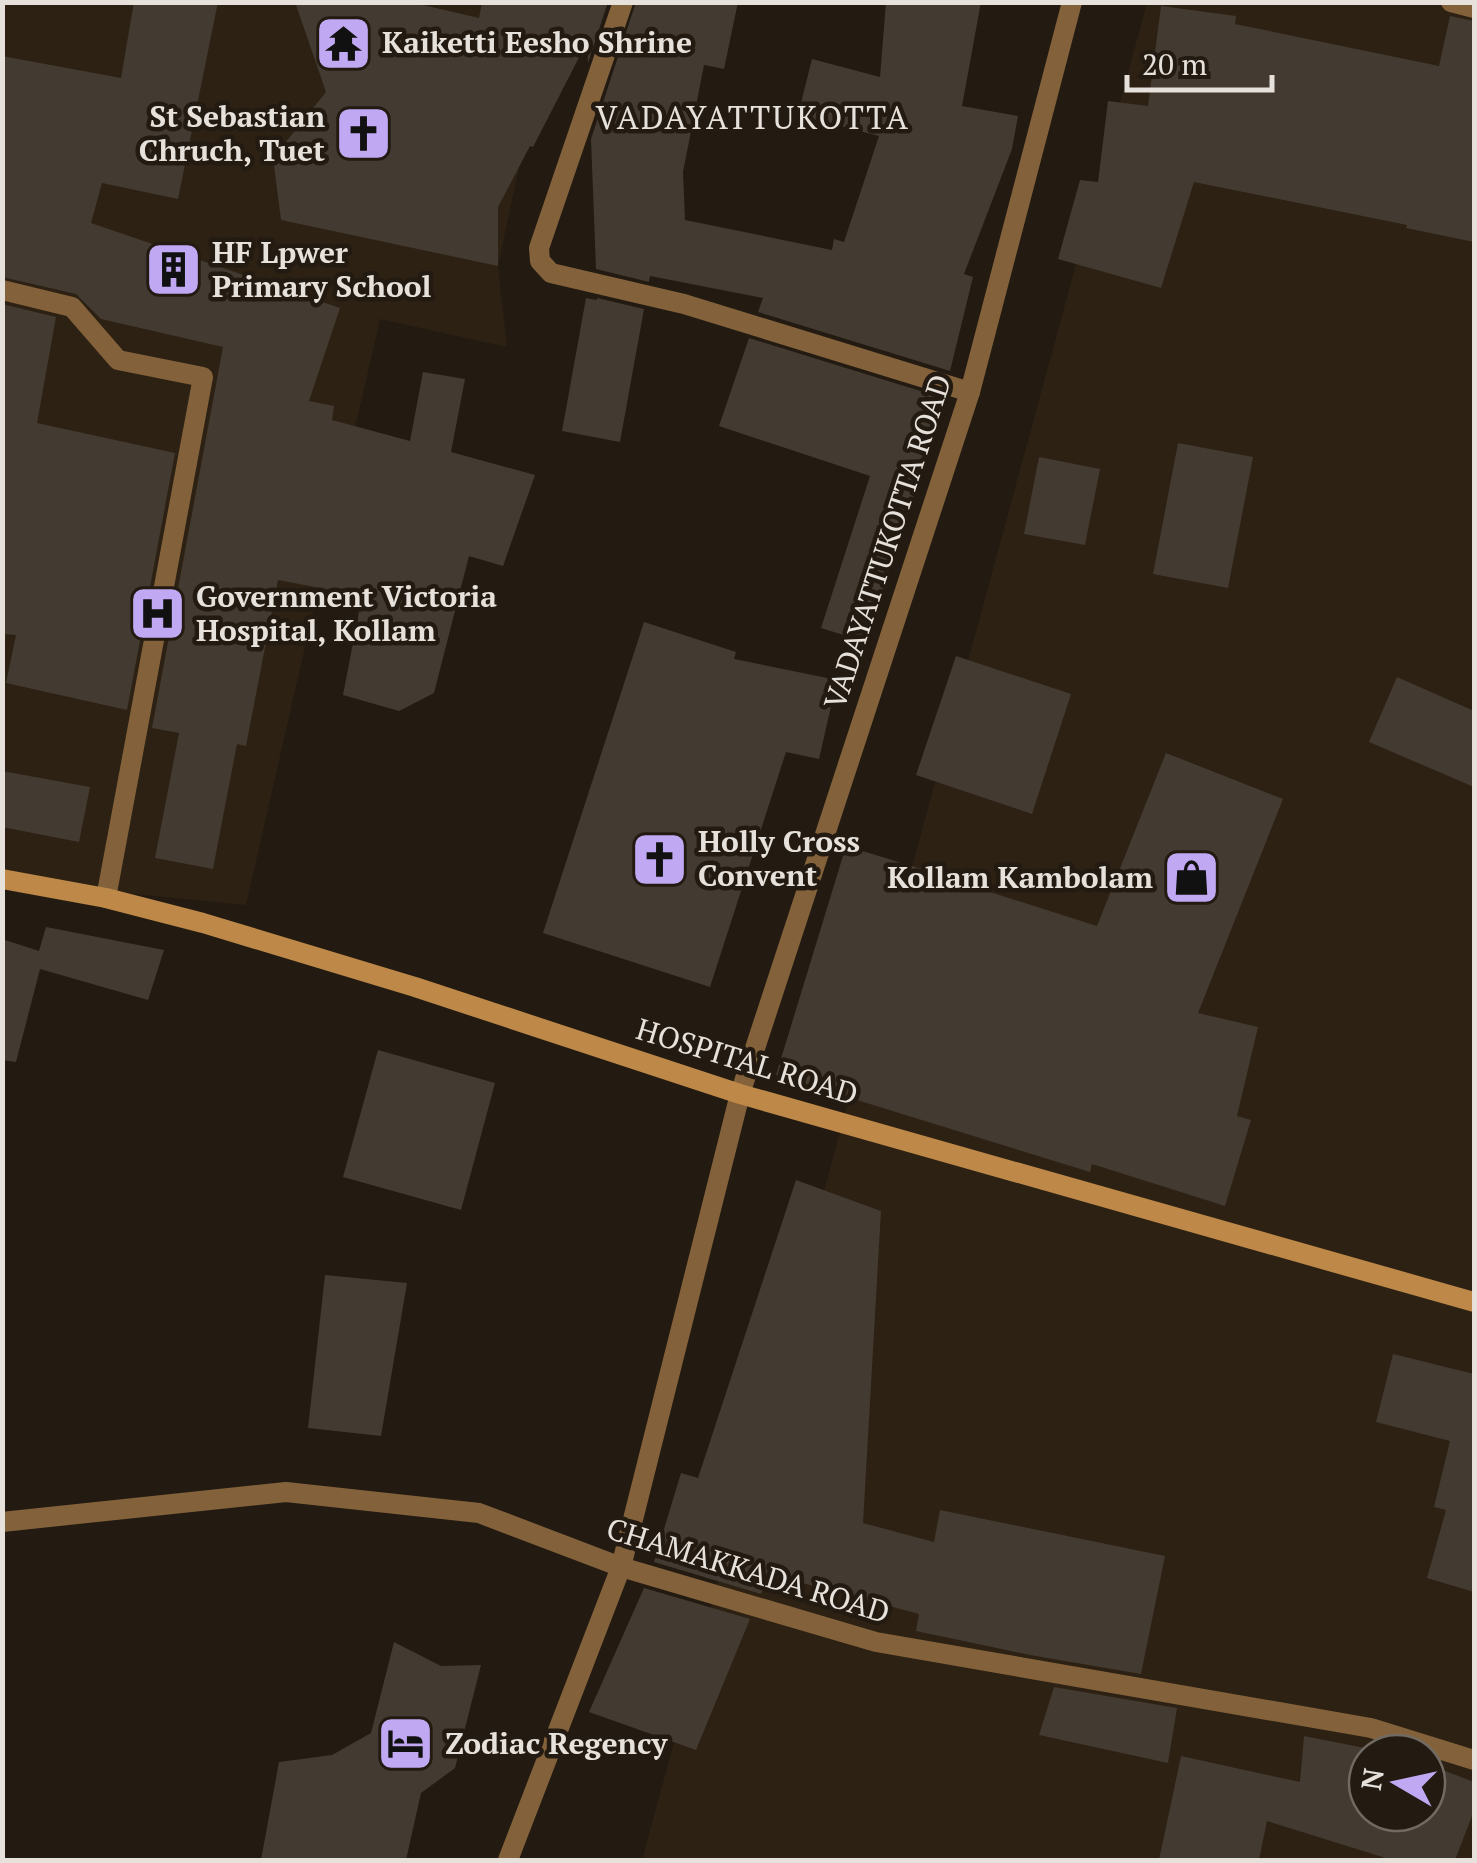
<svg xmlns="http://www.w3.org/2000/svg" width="1477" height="1863" viewBox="0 0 1477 1863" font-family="'PT Serif',serif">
  <rect width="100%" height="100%" fill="#231b12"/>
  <g fill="#2d2113" fill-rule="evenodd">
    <polygon points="2,3 569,3 519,167 498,266 507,347 380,319 246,905 3,881"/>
    <path d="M 1147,3 L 1474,3 L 1474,1860 L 642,1860 ZM 1367,1753 L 1427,1753 L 1427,1813 L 1367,1813 Z"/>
  </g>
  <g fill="#433a31">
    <polygon points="134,2 218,2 178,199 102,183 91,223 340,308 309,401 334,406 332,420 410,441 423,372 465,379 451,452 535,475 503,566 469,556 434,693 399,711 343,695 362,596 278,580 246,746 237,744 213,869 155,858 179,733 152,728 223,347 101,319 76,294 2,277 2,56 121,78"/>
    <polygon points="295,2 410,2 479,18 482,2 608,2 588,63 587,42 533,147 530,146 498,207 498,266 281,220 273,158 326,92"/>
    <polygon points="636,2 738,2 724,69 704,65 683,172 685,220 832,250 834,239 844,242 879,136 798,115 812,59 880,77 886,2 981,2 962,106 1018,116 1012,149 964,274 973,277 950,371 758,312 763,298 650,276 649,282 596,269 591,139"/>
    <polygon points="1161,6 1236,16 1235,24 1439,66 1450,16 1474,21 1474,242 1406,228 1407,225 1194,182 1161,288 1058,259 1080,180 1098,182 1108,101 1148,106"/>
    <polygon points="586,298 597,300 597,298 644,309 620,442 562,431"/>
    <polygon points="2,304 56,317 37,423 175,453 127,710 6,683 16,635 2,634"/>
    <polygon points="749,338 943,398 935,431 866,642 821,628 870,476 719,426"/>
    <polygon points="1178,443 1253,457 1228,588 1153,574"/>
    <polygon points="1039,457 1100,469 1085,545 1024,534"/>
    <polygon points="644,622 736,652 734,659 837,680 819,759 786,752 710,987 543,933"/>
    <polygon points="956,656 1071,694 1032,814 916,775"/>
    <polygon points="1397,677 1474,711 1474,787 1369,742"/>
    <polygon points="1166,753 1283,799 1198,1013 1258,1027 1237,1116 1251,1120 1225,1206 1092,1164 1090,1172 776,1075 846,846 991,890 990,892 1097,926"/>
    <polygon points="2,771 90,787 79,842 2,827"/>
    <polygon points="46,927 164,950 148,1000 40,969 16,1062 2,1060 2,939 39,951"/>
    <polygon points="378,1050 495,1083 461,1210 343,1177"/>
    <polygon points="796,1180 881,1211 863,1523 934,1542 940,1510 1165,1556 1141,1674 1030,1655 916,1631 919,1614 769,1574 761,1594 654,1562 681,1473 698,1478"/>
    <polygon points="325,1275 407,1283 381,1436 308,1428"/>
    <polygon points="1393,1354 1474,1374 1474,1592 1427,1578 1446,1510 1434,1507 1450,1441 1376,1422"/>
    <polygon points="644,1588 750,1619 696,1750 589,1712"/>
    <polygon points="394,1642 441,1666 481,1665 455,1768 421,1793 406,1860 261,1860 279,1762 332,1755 371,1733"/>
    <polygon points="1054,1687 1177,1708 1168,1763 1039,1735"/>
    <polygon points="1304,1736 1390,1753 1367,1753 1367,1813 1427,1813 1427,1764 1474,1782 1474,1811 1455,1860 1392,1860 1267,1821 1259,1860 1159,1860 1181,1756 1300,1782"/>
  </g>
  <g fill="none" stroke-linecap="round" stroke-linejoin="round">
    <g stroke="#83623b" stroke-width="20">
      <polyline points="623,2 539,248 540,261 551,273 684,304 970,392"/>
      <polyline points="1451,2 1474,8"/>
      <polyline points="2,290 72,307 118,360 203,377 106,898"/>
      <polyline points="2,1522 286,1492 479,1513 621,1567 876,1642 1371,1728 1474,1760"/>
      <polyline points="508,1860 621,1567 740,1094"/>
    </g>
    <polyline stroke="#83623b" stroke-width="20" points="740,1094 970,392 1072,2"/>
    <polyline stroke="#be8948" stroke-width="20" points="2,879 106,898 203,923 415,987 740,1094 1474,1302"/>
  </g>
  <defs>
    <symbol id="temple-square" viewBox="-11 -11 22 22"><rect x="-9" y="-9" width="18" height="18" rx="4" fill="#c0a8f3" stroke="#231b12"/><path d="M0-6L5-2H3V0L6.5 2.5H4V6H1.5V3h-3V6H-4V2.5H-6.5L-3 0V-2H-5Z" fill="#111"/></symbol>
    <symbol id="church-square" viewBox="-11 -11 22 22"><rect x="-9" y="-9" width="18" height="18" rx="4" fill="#c0a8f3" stroke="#231b12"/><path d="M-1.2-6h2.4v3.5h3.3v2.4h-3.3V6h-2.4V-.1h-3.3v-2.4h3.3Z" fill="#111"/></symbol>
    <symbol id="building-square" viewBox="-11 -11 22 22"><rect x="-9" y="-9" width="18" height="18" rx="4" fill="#c0a8f3" stroke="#231b12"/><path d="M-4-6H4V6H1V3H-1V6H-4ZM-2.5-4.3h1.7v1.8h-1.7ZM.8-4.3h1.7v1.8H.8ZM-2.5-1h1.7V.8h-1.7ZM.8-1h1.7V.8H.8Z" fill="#111"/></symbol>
    <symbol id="hospital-square" viewBox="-11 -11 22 22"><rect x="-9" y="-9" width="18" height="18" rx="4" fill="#c0a8f3" stroke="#231b12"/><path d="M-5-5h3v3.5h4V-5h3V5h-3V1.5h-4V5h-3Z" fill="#111"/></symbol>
    <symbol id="shop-square" viewBox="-11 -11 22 22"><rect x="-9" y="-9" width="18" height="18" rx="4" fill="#c0a8f3" stroke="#231b12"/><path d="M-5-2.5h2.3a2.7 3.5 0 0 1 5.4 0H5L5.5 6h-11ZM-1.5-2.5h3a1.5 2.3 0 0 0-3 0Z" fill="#111"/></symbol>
    <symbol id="hotel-square" viewBox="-11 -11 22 22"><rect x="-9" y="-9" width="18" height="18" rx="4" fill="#c0a8f3" stroke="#231b12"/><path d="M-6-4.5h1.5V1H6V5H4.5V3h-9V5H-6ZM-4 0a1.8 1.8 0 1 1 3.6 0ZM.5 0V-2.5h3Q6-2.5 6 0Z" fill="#111"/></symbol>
  </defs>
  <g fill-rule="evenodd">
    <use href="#temple-square" x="312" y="12" width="63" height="63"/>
    <use href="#church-square" x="332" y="102" width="63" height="63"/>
    <use href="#building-square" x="142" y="238" width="63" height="63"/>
    <use href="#hospital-square" x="126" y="582" width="63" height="63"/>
    <use href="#church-square" x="628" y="828" width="63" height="63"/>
    <use href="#shop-square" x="1160" y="846" width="63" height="63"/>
    <use href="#hotel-square" x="374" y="1712" width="63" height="63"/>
  </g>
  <g text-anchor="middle" stroke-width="9" stroke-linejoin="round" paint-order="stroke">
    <g font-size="30" font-weight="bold" fill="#e6e1db" stroke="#231b12" text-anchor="start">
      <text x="382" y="53">Kaiketti Eesho Shrine</text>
      <text x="325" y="127" text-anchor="end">St Sebastian<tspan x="325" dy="34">Chruch, Tuet</tspan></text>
      <text x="212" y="263">HF Lpwer<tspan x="212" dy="34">Primary School</tspan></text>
      <text x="196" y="607">Government Victoria<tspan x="196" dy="34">Hospital, Kollam</tspan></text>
      <text x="698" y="852">Holly Cross<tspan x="698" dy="34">Convent</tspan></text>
      <text x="1153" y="888" text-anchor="end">Kollam Kambolam</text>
      <text x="445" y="1754">Zodiac Regency</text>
    </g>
    <g font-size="30" fill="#e6e1db" stroke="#231b12">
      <text transform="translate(888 542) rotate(-72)" y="10">VADAYATTUKOTTA ROAD</text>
      <text transform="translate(747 1062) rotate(17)" y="10">HOSPITAL ROAD</text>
      <text transform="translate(748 1571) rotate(17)" y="10">CHAMAKKADA ROAD</text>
    </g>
    <g font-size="32" letter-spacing="2.5" fill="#e6e1db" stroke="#231b12">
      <text x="753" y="129">VADAYATTUKOTTA</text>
    </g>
  </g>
  <rect width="1477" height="1863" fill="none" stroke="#e6e1db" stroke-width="10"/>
  <g transform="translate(1397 1783) rotate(279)"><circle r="48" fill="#231b12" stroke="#716a62" stroke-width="2.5"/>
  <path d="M0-8L18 38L0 25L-18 38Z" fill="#c0a8f3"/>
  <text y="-15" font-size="28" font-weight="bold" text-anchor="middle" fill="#e6e1db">N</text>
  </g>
  <path d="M1127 75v15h145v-15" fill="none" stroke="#e6e1db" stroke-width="5"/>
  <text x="1142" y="75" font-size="30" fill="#e6e1db" stroke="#231b12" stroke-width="8" paint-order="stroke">20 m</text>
</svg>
